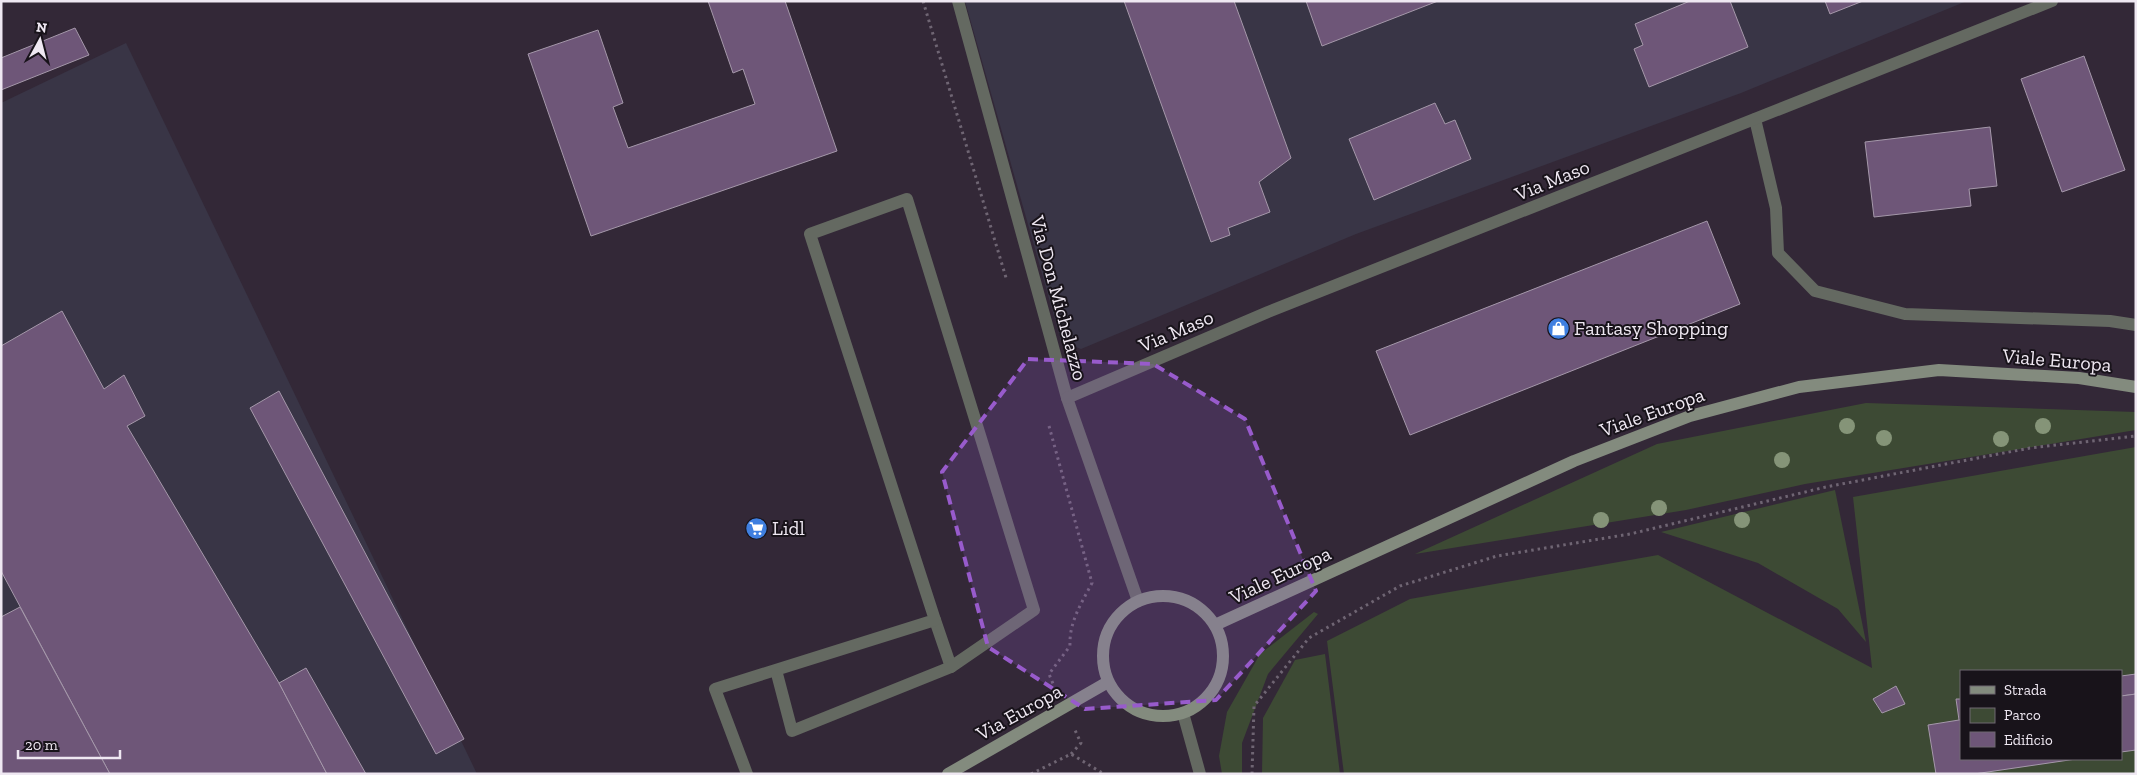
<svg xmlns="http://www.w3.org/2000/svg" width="2137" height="775" viewBox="0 0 2137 775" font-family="'Zilla Slab',serif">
  <rect width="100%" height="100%" fill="#332837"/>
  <g fill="#393546">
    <polygon points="965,1 1967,1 1741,93 1356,234 1081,349 1061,341"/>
    <polygon points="126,43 477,774 1,774 1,103"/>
  </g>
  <g fill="#3d4a34" fill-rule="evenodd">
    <polygon points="1866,403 2136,412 2136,430 1805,484 1686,510 1415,554 1657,444"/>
    <path d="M 2136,447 L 2136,774 L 1344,774 L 1327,641 L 1410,599 L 1658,555 L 1872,668 L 1853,497 ZM 1961,671 L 2121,671 L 2121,759 L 1961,759 Z"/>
    <polygon points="1835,490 1866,642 1838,609 1758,563 1661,532"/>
    <polygon points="1314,612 1318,614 1268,674 1242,743 1242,774 1222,774 1219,756 1227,712 1260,654"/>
    <polygon points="1325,654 1340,774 1262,774 1263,718 1295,660"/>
  </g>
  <g fill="#6e5678" stroke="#a598aa">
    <polygon points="708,1 785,1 837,151 591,236 528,54 598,30 623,103 613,107 628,148 755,104 743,69 733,73"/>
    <polygon points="1124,1 1234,1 1291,158 1259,182 1270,212 1228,228 1230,235 1211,242"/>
    <polygon points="1306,1 1438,1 1322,46"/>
    <polygon points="1690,1 1730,1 1748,47 1649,87 1634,49 1643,45 1635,24"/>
    <polygon points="1825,1 1863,1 1830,14"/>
    <polygon points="75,28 89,55 1,90 1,58"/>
    <polygon points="2084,56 2125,170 2062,192 2021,79"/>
    <polygon points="1435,103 1445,124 1455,120 1471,159 1374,200 1349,139"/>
    <polygon points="1990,127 1997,186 1969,189 1971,206 1874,217 1865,142"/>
    <polygon points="1707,221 1740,304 1410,435 1376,351"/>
    <polygon points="62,311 104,389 124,375 145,416 127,426 279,683 327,774 110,774 1,571 1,346"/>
    <polygon points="279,391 464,739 436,754 250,408"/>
    <polygon points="20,607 110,774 1,774 1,617"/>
    <polygon points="306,668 366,774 327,774 279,683"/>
    <polygon points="2136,674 2136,694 2121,696 2121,676"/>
    <polygon points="1896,686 1905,704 1882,713 1873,699"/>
    <polygon points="2136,694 2136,750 2121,752 2121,696"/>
    <polygon points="1956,699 1961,699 1961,720 1959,720"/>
    <polygon points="1959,720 1961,720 1961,759 2076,759 1974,774 1936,774 1928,725"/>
  </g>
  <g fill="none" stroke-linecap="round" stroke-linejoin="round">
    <g stroke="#6f6573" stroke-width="3" stroke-dasharray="2.5 4" stroke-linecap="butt">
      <polyline points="923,1 1007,281"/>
      <path d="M 1049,426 L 1092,583 C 1081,604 1069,622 1070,646 L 1049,674 L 1054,686"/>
      <polyline points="1071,754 1081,743 1074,728"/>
      <polyline points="1031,774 1071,754 1104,774"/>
      <polyline points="1252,774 1254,706 1309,638 1400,586 1497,556 1630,534 1826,487 2030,448 2136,436"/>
    </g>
    <g stroke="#646961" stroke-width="12">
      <polyline points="935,620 951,667"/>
      <polyline points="747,774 715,689 935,620 810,234 907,199 1034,610 951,667 792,731 776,670"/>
    </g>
    <g stroke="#646961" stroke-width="12">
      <polyline points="958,1 1067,398 1138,601"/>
      <polyline points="1755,119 1776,208 1778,253 1815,291 1905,314 2110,321 2136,325"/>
      <polyline points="1067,398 1268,312 2052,1"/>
      <polyline points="1183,713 1200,774"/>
    </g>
    <g stroke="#838b7e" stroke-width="12">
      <circle cx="1163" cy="656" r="60"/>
      <polyline points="1215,625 1574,461 1690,416 1799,387 1939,370 2079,378 2136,387"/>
      <polyline points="948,774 1108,682"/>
    </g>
  </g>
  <g fill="#859478">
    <circle cx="1847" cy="426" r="8"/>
    <circle cx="2043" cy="426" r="8"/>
    <circle cx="1884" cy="438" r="8"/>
    <circle cx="2001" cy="439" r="8"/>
    <circle cx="1782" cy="460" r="8"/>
    <circle cx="1659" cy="508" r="8"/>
    <circle cx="1601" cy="520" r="8"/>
    <circle cx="1742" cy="520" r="8"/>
  </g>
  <path fill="#985bcc" fill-opacity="0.2" stroke="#985bcc" stroke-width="4" stroke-dasharray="10 6" stroke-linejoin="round" d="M 1028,359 L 1153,364 L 1245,419 L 1316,591 L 1216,700 L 1085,709 L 988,647 L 942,472 Z"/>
  <defs>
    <symbol id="shop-disc" viewBox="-11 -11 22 22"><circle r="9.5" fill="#3f7fe0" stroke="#18131a"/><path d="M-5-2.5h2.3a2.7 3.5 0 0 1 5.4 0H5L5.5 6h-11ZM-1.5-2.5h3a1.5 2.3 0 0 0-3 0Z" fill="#fff"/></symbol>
    <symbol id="supermarket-disc" viewBox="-11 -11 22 22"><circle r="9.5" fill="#3f7fe0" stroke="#18131a"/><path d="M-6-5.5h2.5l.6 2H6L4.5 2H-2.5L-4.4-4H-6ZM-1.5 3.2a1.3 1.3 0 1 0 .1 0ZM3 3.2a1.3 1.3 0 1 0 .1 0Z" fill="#fff"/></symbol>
  </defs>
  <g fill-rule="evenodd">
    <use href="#shop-disc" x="1546" y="316" width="25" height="25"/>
    <use href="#supermarket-disc" x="744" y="516" width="25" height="25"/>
  </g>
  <g text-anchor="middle" stroke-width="4" stroke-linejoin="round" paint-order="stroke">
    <g font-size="20" fill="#efe8f2" stroke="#18131a">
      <text transform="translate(1552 180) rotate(-22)" y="7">Via Maso</text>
      <text transform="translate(1059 298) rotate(75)" y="7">Via Don Michelazzo</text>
      <text transform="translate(1176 331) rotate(-23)" y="7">Via Maso</text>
      <text transform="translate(2057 360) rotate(5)" y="7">Viale Europa</text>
      <text transform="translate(1652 412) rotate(-20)" y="7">Viale Europa</text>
      <text transform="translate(1280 575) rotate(-25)" y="7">Viale Europa</text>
      <text transform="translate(1019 712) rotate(-29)" y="7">Via Europa</text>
    </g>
    <g font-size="20" fill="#efe8f2" stroke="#18131a" text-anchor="start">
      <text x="1574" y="335">Fantasy Shopping</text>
      <text x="772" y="535">Lidl</text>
    </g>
  </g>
  <rect width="2137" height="775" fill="none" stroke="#efe8f2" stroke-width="5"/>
  <rect x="1960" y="670" width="162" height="90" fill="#18131a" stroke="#6e6870"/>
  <rect x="1970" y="686" width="25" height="8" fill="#838b7e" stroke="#6e6870"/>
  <text x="2004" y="695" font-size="15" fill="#efe8f2">Strada</text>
  <rect x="1970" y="708" width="25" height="15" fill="#3d4a34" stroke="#6e6870"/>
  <text x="2004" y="720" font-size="15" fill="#efe8f2">Parco</text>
  <rect x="1970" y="732" width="25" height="15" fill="#6e5678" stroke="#6e6870"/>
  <text x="2004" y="745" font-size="15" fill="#efe8f2">Edificio</text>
  <g transform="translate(40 40) rotate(7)" stroke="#18131a" stroke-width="4" paint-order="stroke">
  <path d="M0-4L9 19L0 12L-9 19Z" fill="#efe8f2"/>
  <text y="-8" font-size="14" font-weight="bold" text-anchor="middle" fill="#efe8f2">N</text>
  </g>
  <path d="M18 750v8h102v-8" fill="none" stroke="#efe8f2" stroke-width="2.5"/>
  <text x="25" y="750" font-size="15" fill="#efe8f2" stroke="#18131a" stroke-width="4" paint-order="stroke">20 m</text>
</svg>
